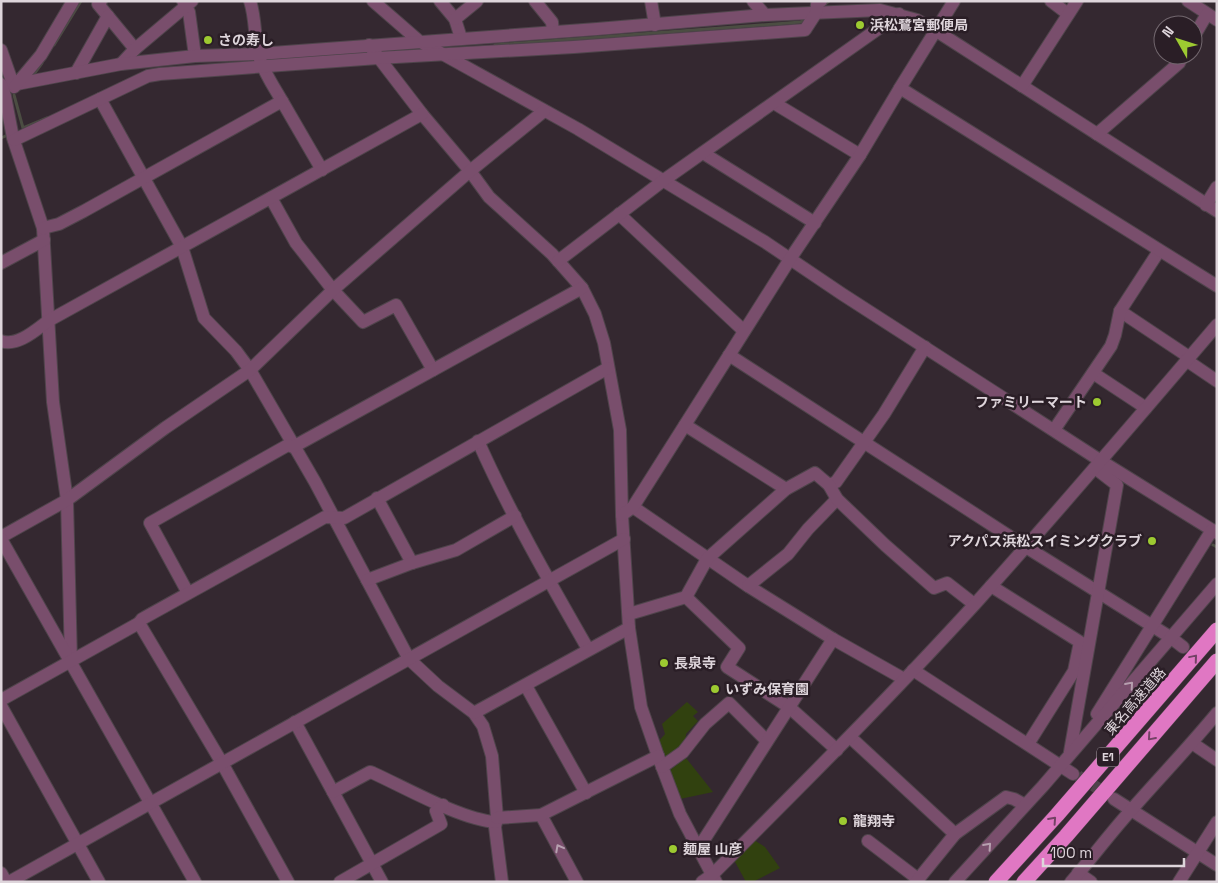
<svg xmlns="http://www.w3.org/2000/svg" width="1218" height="883" viewBox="0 0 1218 883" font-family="'Space Grotesk','Noto Sans JP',sans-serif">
  <rect width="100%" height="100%" fill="#342830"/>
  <g fill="#31410f">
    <polygon points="687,702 698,712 693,716 698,721 686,734 685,746 664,759 659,741 665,734 662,724"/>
    <polygon points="686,758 713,792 680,799 670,770"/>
    <polygon points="754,840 765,847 780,868 753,882 746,882 734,860"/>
  </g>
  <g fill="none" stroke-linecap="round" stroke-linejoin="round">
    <g stroke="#4b4d42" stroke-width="3">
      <polyline points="824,5 829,1"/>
      <polyline points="54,45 81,1"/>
      <polyline points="495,45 801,22 806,18"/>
      <polyline points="34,74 42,63"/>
      <polyline points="14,95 23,128 47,118"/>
      <polyline points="1,138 10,134"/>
      <polyline points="1213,545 1217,547"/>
    </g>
    <polyline stroke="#4e424a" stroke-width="12" stroke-dasharray="12 6" stroke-linecap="butt" points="1078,776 1112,797"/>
    <defs>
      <g id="minor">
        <polyline points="101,1 98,4 135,49"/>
        <polyline points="183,1 189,12 195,56"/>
        <path d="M 250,1 C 256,19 254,38 259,56 C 263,71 274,87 282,101"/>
        <polyline points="373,1 419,41 578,129 765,242 842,294 1101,461 1217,533"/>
        <polyline points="440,1 455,19 461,38"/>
        <polyline points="535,1 552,22 553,32"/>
        <polyline points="651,1 655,25"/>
        <polyline points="753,1 765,15"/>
        <polyline points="1051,1 1068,14"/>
        <polyline points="1188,1 1217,20"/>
        <polyline points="455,19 477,1"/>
        <polyline points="1193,38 1207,14"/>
        <polyline points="369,45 422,114 470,171 489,197 552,254 582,288 595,314 604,343 620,430 622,515 629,628 641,707 658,756 680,814 716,882"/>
        <polyline points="1,50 14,87"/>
        <polyline points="121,64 135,49 192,1"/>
        <polyline points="76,73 108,16"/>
        <polyline points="1,84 5,96 13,138 43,228 53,402 67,500 71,661"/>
        <polyline points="17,84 121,64 195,56 258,54 597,29 765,15 880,10 917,20 935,30 1217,211"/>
        <polyline points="15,86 41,55 73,1"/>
        <polyline points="1022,86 1077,1"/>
        <polyline points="900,88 954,1"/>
        <polyline points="100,99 182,247 204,318 236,351 250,370 315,482 409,659 438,686 474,713 483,726 492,756 497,818 495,827 502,882"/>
        <polyline points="774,103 860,155"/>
        <polyline points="1097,134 1179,63 1183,55"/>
        <polyline points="14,140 148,76 160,74 378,58 574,47 805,30 816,13 817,4 821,1"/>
        <polyline points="703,153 815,223"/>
        <polyline points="271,198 296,243 333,290 363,322 396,305 433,370"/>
        <polyline points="1206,205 1217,187"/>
        <polyline points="619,214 744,331"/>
        <polyline points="43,228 59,224 84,211 282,101 322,170"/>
        <polyline points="558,261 664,180 899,14"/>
        <polyline points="1,263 44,240"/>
        <polyline points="1120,311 1189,357"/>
        <path d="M 1,341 C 17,347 36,330 48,321 L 422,114"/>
        <polyline points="729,355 1026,547 1170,637 1183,647"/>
        <polyline points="1186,360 1217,381"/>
        <polyline points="1093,373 1146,408"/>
        <polyline points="685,425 786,489"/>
        <polyline points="1054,430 1111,346 1115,335 1120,311 1159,251"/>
        <path d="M 478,441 C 510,513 549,581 588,649"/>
        <polyline points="829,485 836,482 884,414 925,347"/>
        <polyline points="377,498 412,563"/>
        <polyline points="633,507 748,586 833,639 904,679"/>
        <polyline points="622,515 633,507 790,259 860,155 900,88 1217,286"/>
        <polyline points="1,537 67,500 165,428 250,370 334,289 470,171 544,111"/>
        <polyline points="1,539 195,882"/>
        <polyline points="367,580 412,563 456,550 515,516"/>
        <polyline points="748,586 788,554 808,529 837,499"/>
        <polyline points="991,586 1080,642 1074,671 1028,744"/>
        <polyline points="188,593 150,523 288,445 293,447 582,288"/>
        <polyline points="686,597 739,648 727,667 789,707 837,750"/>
        <polyline points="629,614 686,597 707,559 786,489 815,473 829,485 837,499 885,545 934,588 947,583 974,604"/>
        <polyline points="139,623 222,763 288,882"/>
        <polyline points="913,670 1073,774"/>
        <polyline points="526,686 586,793"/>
        <path d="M 1,700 L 139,623 L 142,619 C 203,585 264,552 325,517 L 344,518 L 608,368"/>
        <polyline points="1,706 99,882"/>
        <polyline points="474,713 629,628"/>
        <polyline points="1097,714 1212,530"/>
        <polyline points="295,722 382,882"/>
        <polyline points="850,737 955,834"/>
        <polyline points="1192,743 1217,760"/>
        <polyline points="1070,752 1117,485 1095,468"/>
        <polyline points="662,767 683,752 705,724 729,703 767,741"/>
        <path d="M 333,792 L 370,772 L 373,773 C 406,788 462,820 496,822"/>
        <polyline points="1114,799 1217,865"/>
        <polyline points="541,815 577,882"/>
        <polyline points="497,818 541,815 658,756"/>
        <polyline points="868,841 918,879"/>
        <polyline points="698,849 833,639"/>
        <polyline points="1,873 6,882"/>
        <polyline points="1078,873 1091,882"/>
        <polyline points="9,882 624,539"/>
        <polyline points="340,882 441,824 436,811 443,805"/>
        <path d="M 702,882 L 712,875 C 801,786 890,697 975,604 C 1057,513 1137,419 1217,325"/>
        <polyline points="916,882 955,834 1006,797 1014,799 1025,805"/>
        <polyline points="955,882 1043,786 1217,584"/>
        <path d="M 1071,882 C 1092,858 1111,832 1133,808 C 1161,776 1190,746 1217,713"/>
        <polyline points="1179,882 1217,822"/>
      </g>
      <g id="highway">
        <polyline points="996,882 1057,815 1217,630"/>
        <polyline points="1024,882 1066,836 1217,661"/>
      </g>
    </defs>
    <use href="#minor" stroke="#4f444b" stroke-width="14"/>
    <use href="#highway" stroke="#4f444b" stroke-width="16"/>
    <use href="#minor" stroke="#794e6c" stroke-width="12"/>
    <use href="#highway" stroke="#e077c3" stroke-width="15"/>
  </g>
  <defs><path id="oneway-chevron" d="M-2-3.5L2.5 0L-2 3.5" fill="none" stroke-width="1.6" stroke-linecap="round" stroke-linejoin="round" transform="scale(1.25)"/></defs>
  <g stroke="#734265">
    <use href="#oneway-chevron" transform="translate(1194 658) rotate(-50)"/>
    <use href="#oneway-chevron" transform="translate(1151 737) rotate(131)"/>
    <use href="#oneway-chevron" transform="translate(1053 820) rotate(-48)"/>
  </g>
  <g stroke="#b69faf">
    <use href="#oneway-chevron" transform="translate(1130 685) rotate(-49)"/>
    <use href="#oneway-chevron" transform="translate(988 846) rotate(-48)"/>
    <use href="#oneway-chevron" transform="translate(559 848) rotate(-118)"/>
  </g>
  <g fill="#9dca31" stroke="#2a1e26" stroke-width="2">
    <circle cx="860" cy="25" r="5"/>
    <circle cx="208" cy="40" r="5"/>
    <circle cx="1097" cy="402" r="5"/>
    <circle cx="1152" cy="541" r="5"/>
    <circle cx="664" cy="663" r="5"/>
    <circle cx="715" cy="689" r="5"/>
    <circle cx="843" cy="821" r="5"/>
    <circle cx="673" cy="849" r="5"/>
  </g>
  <g text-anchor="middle" stroke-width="5" stroke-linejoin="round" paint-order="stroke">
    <rect fill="#2a1e26" stroke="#a89ea5" stroke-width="1" x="1097" y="747.5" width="22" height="19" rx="4"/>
    <g font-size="12" font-weight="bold" fill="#ded5db">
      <text x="1108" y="761">E1</text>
    </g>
    <g font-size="14" font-weight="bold" fill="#ded5db" stroke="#2a1e26" text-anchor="start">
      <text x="870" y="30">浜松鷺宮郵便局</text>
      <text x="218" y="45">さの寿し</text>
      <text x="1087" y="407" text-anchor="end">ファミリーマート</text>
      <text x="1142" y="546" text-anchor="end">アクパス浜松スイミングクラブ</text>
      <text x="674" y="668">長泉寺</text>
      <text x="725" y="694">いずみ保育園</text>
      <text x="853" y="826">龍翔寺</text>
      <text x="683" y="854">麺屋 山彦</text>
    </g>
    <g font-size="14" fill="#ded5db" stroke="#2a1e26">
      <text transform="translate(1135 701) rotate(-49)" y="5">東名高速道路</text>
    </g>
  </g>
  <rect width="1218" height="883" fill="none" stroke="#ded5db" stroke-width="5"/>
  <g transform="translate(1178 40) rotate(309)"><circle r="24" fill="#2a1e26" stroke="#72676e"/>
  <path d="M0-4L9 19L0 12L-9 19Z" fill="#9dca31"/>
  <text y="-8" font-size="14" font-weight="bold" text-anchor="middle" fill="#ded5db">N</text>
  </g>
  <path d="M1043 858v8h141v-8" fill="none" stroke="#ded5db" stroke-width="2.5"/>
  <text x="1050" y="858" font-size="15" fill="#ded5db" stroke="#2a1e26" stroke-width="4" paint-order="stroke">100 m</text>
</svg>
